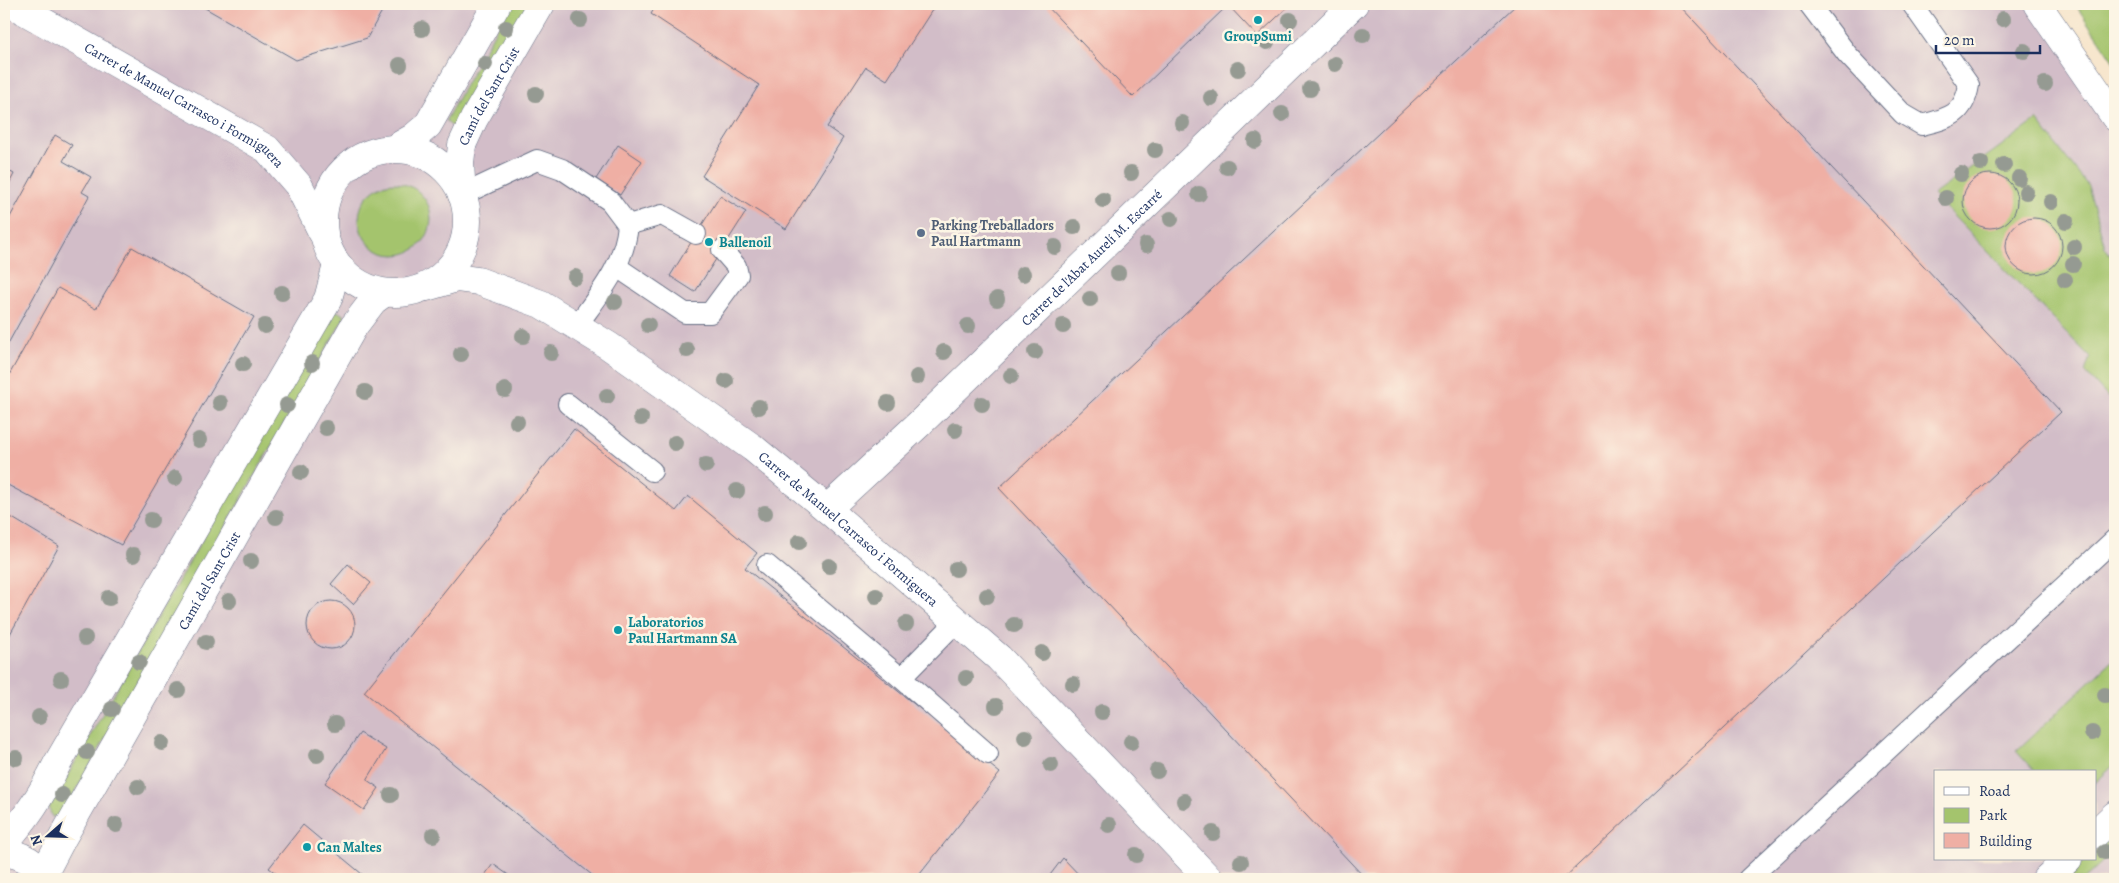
<svg xmlns="http://www.w3.org/2000/svg" width="2119" height="883" viewBox="0 0 2119 883" font-family="Alegreya,serif">
  <rect width="100%" height="100%" fill="#fcf5e5"/>
  <filter id="ink" filterUnits="userSpaceOnUse"><feTurbulence type="fractalNoise" baseFrequency=".02" numOctaves="2"/><feDisplacementMap in="SourceGraphic" scale="10" xChannelSelector="R" yChannelSelector="G"/><feConvolveMatrix kernelMatrix="1 2 1 2 8 2 1 2 1" color-interpolation-filters="sRGB"/></filter>
  <filter id="wash" filterUnits="userSpaceOnUse"><feTurbulence type="fractalNoise" baseFrequency=".0096" numOctaves="4" result="noise"/><feDisplacementMap in="SourceGraphic" scale="20" xChannelSelector="R" yChannelSelector="G"/><feGaussianBlur stdDeviation="1.12" result="paint"/><feColorMatrix in="noise" values="0 0 0 0 0 0 0 0 0 0 0 0 0 0 0 0 0 1.4 0 .05"/><feComposite in="paint" operator="in"/></filter>
  <g filter="url(#wash)">
    <rect width="100%" height="100%" fill="#f7e6cd"/>
    <path fill="#d2bdc8" fill-rule="evenodd" d="M 4,4 L 2037,4 L 2115,117 L 2115,879 L 4,879 ZM 1935,772 L 2095,772 L 2095,859 L 1935,859 Z"/>
    <g fill="#a4c46d" stroke="#607a66">
      <polygon points="510,4 529,4 460,123 451,126 446,120"/>
      <polygon points="2075,4 2115,4 2115,64"/>
      <polygon points="2037,120 2088,186 2105,247 2115,262 2115,405 2085,372 2090,357 1933,195"/>
      <circle cx="395" cy="219" r="36"/>
      <polygon points="337,311 345,316 62,815 52,817 49,808 330,316"/>
      <polygon points="2115,658 2115,764 2095,783 2095,772 2035,772 2016,751"/>
      <polygon points="2115,833 2115,850 2084,879 2066,879 2087,859 2095,859 2095,852"/>
    </g>
    <g id="blocks">
      <g fill="#efafa4">
        <polygon points="198,4 386,4 367,38 296,60"/>
        <polygon points="657,4 936,4 887,80 866,67 827,127 843,138 786,229 702,176 759,85 651,14"/>
        <polygon points="1045,4 1291,4 1257,36 1228,5 1133,97"/>
        <polygon points="1517,4 1678,4 2061,412 1563,879 1366,879 999,488"/>
        <polygon points="55,135 72,145 63,161 91,177 82,192 89,196 4,351 4,228"/>
        <polygon points="618,145 642,161 620,195 596,179"/>
        <polygon points="4,168 14,174 4,194"/>
        <circle cx="1990" cy="201" r="27"/>
        <polygon points="720,196 746,212 695,292 670,276"/>
        <circle cx="2034" cy="246" r="28"/>
        <polygon points="132,247 254,317 121,545 4,483 4,384 58,288 96,309"/>
        <polygon points="574,429 676,511 688,496 757,553 745,568 1000,773 916,879 597,879 364,692"/>
        <polygon points="4,513 59,546 4,645"/>
        <polygon points="348,564 371,583 353,604 331,584"/>
        <circle cx="331" cy="625" r="24"/>
        <polygon points="360,733 386,749 367,780 379,788 364,810 325,783"/>
        <polygon points="303,825 368,879 284,879 269,868"/>
        <polygon points="1063,858 1083,879 1047,879"/>
        <polygon points="493,864 514,879 482,879"/>
      </g>
    </g>
  </g>
  <g filter="url(#ink)">
    <use href="#blocks" fill-opacity="0" stroke="#686f85" stroke-width="1"/>
    <g fill="none" stroke-linecap="round" stroke-linejoin="round">
      <defs>
        <g id="service">
          <path d="M 1809,4 L 1847,54 L 1903,114 L 1922,125 C 1949,118 1964,115 1969,85 L 1912,4"/>
          <path d="M 462,195 L 537,160 L 562,169 L 610,201 L 628,225 C 624,267 599,294 576,327"/>
          <polyline points="628,225 662,215 696,234"/>
          <polyline points="617,267 685,313 710,313 738,275 736,266 722,250"/>
          <polyline points="568,404 652,471"/>
          <polyline points="767,565 901,678 958,620"/>
          <polyline points="901,678 988,754"/>
          <polyline points="1748,879 2115,539"/>
        </g>
        <g id="minor">
          <path id="s1" d="M 12,4 L 267,149 L 299,186 L 322,232"/>
          <polyline points="2037,4 2115,117"/>
          <polyline points="395,148 414,137 428,125 497,4"/>
          <circle cx="395" cy="221" r="72"/>
          <path id="s2" d="M 462,195 L 460,163 L 462,145 L 474,119 L 541,4"/>
          <path id="s3" d="M 426,287 L 456,278 L 478,281 L 541,304 L 609,346 L 753,448 L 827,509 L 999,658 L 1209,879"/>
          <path id="s4" d="M 827,509 L 919,424 L 1354,4"/>
          <polyline points="2095,834 2115,815"/>
          <path d="M 4,843 C 28,816 41,796 57,764 L 328,299 L 337,265"/>
          <path d="M 4,853 C 21,853 38,864 46,879"/>
          <path id="s5" d="M 43,875 L 63,837 L 354,326 L 373,301 L 384,293"/>
          <polyline points="2046,879 2068,859"/>
        </g>
      </defs>
      <use href="#service" stroke="#686f85" stroke-width="22"/>
      <use href="#minor" stroke="#686f85" stroke-width="29"/>
      <use href="#service" stroke="#fff" stroke-width="20"/>
      <use href="#minor" stroke="#fff" stroke-width="28"/>
    </g>
    <g fill="#959a92">
      <circle cx="2003" cy="19" r="8"/>
      <circle cx="580" cy="20" r="8"/>
      <circle cx="1290" cy="20" r="8"/>
      <circle cx="506" cy="28" r="8"/>
      <circle cx="422" cy="29" r="8"/>
      <circle cx="1363" cy="35" r="8"/>
      <circle cx="1267" cy="42" r="8"/>
      <circle cx="2024" cy="51" r="8"/>
      <circle cx="485" cy="64" r="8"/>
      <circle cx="1335" cy="64" r="8"/>
      <circle cx="400" cy="65" r="8"/>
      <circle cx="1238" cy="69" r="8"/>
      <circle cx="2045" cy="84" r="8"/>
      <circle cx="1310" cy="89" r="8"/>
      <circle cx="536" cy="94" r="8"/>
      <circle cx="1211" cy="98" r="8"/>
      <circle cx="1282" cy="114" r="8"/>
      <circle cx="1182" cy="123" r="8"/>
      <circle cx="1255" cy="141" r="8"/>
      <circle cx="1155" cy="150" r="8"/>
      <circle cx="1981" cy="163" r="8"/>
      <circle cx="2004" cy="165" r="8"/>
      <circle cx="1227" cy="167" r="8"/>
      <circle cx="1131" cy="173" r="8"/>
      <circle cx="1961" cy="174" r="8"/>
      <circle cx="2019" cy="178" r="8"/>
      <circle cx="2026" cy="192" r="8"/>
      <circle cx="1199" cy="194" r="8"/>
      <circle cx="1946" cy="198" r="8"/>
      <circle cx="1103" cy="200" r="8"/>
      <circle cx="2051" cy="202" r="8"/>
      <circle cx="1171" cy="219" r="8"/>
      <circle cx="2066" cy="221" r="8"/>
      <circle cx="1074" cy="227" r="8"/>
      <circle cx="1146" cy="245" r="8"/>
      <circle cx="1055" cy="247" r="8"/>
      <circle cx="2074" cy="247" r="8"/>
      <circle cx="2073" cy="264" r="8"/>
      <circle cx="1118" cy="273" r="8"/>
      <circle cx="1023" cy="274" r="8"/>
      <circle cx="575" cy="277" r="8"/>
      <circle cx="2065" cy="280" r="8"/>
      <circle cx="282" cy="293" r="8"/>
      <circle cx="997" cy="299" r="8"/>
      <circle cx="1090" cy="299" r="8"/>
      <circle cx="615" cy="302" r="8"/>
      <circle cx="648" cy="325" r="8"/>
      <circle cx="265" cy="326" r="8"/>
      <circle cx="968" cy="326" r="8"/>
      <circle cx="1063" cy="326" r="8"/>
      <circle cx="523" cy="336" r="8"/>
      <circle cx="687" cy="350" r="8"/>
      <circle cx="944" cy="352" r="8"/>
      <circle cx="1035" cy="352" r="8"/>
      <circle cx="551" cy="353" r="8"/>
      <circle cx="461" cy="354" r="8"/>
      <circle cx="312" cy="363" r="8"/>
      <circle cx="243" cy="364" r="8"/>
      <circle cx="1011" cy="376" r="8"/>
      <circle cx="917" cy="377" r="8"/>
      <circle cx="726" cy="381" r="8"/>
      <circle cx="505" cy="390" r="8"/>
      <circle cx="365" cy="392" r="8"/>
      <circle cx="607" cy="396" r="8"/>
      <circle cx="220" cy="403" r="8"/>
      <circle cx="888" cy="403" r="8"/>
      <circle cx="982" cy="404" r="8"/>
      <circle cx="287" cy="405" r="8"/>
      <circle cx="759" cy="407" r="8"/>
      <circle cx="641" cy="418" r="8"/>
      <circle cx="517" cy="422" r="8"/>
      <circle cx="326" cy="428" r="8"/>
      <circle cx="955" cy="430" r="8"/>
      <circle cx="199" cy="440" r="8"/>
      <circle cx="675" cy="443" r="8"/>
      <circle cx="706" cy="465" r="8"/>
      <circle cx="301" cy="472" r="8"/>
      <circle cx="175" cy="478" r="8"/>
      <circle cx="737" cy="491" r="8"/>
      <circle cx="765" cy="513" r="8"/>
      <circle cx="276" cy="517" r="8"/>
      <circle cx="151" cy="520" r="8"/>
      <circle cx="799" cy="542" r="8"/>
      <circle cx="133" cy="555" r="8"/>
      <circle cx="251" cy="561" r="8"/>
      <circle cx="829" cy="566" r="8"/>
      <circle cx="956" cy="569" r="8"/>
      <circle cx="876" cy="596" r="8"/>
      <circle cx="987" cy="596" r="8"/>
      <circle cx="109" cy="598" r="8"/>
      <circle cx="229" cy="601" r="8"/>
      <circle cx="906" cy="624" r="8"/>
      <circle cx="1014" cy="625" r="8"/>
      <circle cx="85" cy="638" r="8"/>
      <circle cx="206" cy="642" r="8"/>
      <circle cx="1042" cy="653" r="8"/>
      <circle cx="139" cy="662" r="8"/>
      <circle cx="966" cy="678" r="8"/>
      <circle cx="61" cy="679" r="8"/>
      <circle cx="1073" cy="684" r="8"/>
      <circle cx="178" cy="690" r="8"/>
      <circle cx="2105" cy="695" r="8"/>
      <circle cx="996" cy="706" r="8"/>
      <circle cx="112" cy="709" r="8"/>
      <circle cx="1102" cy="712" r="8"/>
      <circle cx="39" cy="717" r="8"/>
      <circle cx="335" cy="724" r="8"/>
      <circle cx="2092" cy="733" r="8"/>
      <circle cx="1025" cy="737" r="8"/>
      <circle cx="1131" cy="742" r="8"/>
      <circle cx="162" cy="743" r="8"/>
      <circle cx="87" cy="752" r="8"/>
      <circle cx="317" cy="755" r="8"/>
      <circle cx="16" cy="758" r="8"/>
      <circle cx="1051" cy="765" r="8"/>
      <circle cx="1157" cy="771" r="8"/>
      <circle cx="138" cy="787" r="8"/>
      <circle cx="62" cy="795" r="8"/>
      <circle cx="391" cy="795" r="8"/>
      <circle cx="1184" cy="801" r="8"/>
      <circle cx="116" cy="825" r="8"/>
      <circle cx="1109" cy="825" r="8"/>
      <circle cx="1213" cy="833" r="8"/>
      <circle cx="433" cy="835" r="8"/>
      <circle cx="2105" cy="852" r="8"/>
      <circle cx="1136" cy="855" r="8"/>
      <circle cx="1241" cy="862" r="8"/>
    </g>
  </g>
  <g fill="#0f9aa8" stroke="#fcf5e5" stroke-width="2">
    <circle cx="1258" cy="20" r="5"/>
    <circle cx="709" cy="242" r="5"/>
    <circle cx="618" cy="630" r="5"/>
    <circle cx="307" cy="847" r="5"/>
  </g>
  <circle fill="#5c6f8a" stroke="#fcf5e5" stroke-width="2" cx="921" cy="233" r="5"/>
  <g text-anchor="middle" stroke-width="5" stroke-linejoin="round" paint-order="stroke">
    <g font-size="14" font-weight="bold" fill="#0d838f" stroke="#fcf5e5" text-anchor="start">
      <text x="1258" y="41" text-anchor="middle">GroupSumi</text>
      <text x="719" y="247">Ballenoil</text>
      <text x="628" y="627">Laboratorios<tspan x="628" dy="16">Paul Hartmann SA</tspan></text>
      <text x="317" y="852">Can Maltes</text>
    </g>
    <g font-size="14" fill="#1b2f5e" stroke="#fcf5e5">
      <text dy="5" stroke="none"><textPath href="#s2" startOffset="106">Camí del Sant Crist</textPath></text>
      <text dy="5" stroke="none"><textPath href="#s1" startOffset="200">Carrer de Manuel Carrasco i Formiguera</textPath></text>
      <text dy="5" stroke="none"><textPath href="#s4" startOffset="365">Carrer de l'Abat Aurelí M. Escarré</textPath></text>
      <text dy="5" stroke="none"><textPath href="#s3" startOffset="502">Carrer de Manuel Carrasco i Formiguera</textPath></text>
      <text dy="5" stroke="none"><textPath href="#s5" startOffset="338">Camí del Sant Crist</textPath></text>
    </g>
    <g font-size="14" font-weight="bold" fill="#4e5e75" stroke="#fcf5e5" text-anchor="start">
      <text x="931" y="230">Parking Treballadors<tspan x="931" dy="16">Paul Hartmann</tspan></text>
    </g>
  </g>
  <rect width="2119" height="883" fill="none" stroke="#fcf5e5" stroke-width="20"/>
  <rect x="1934" y="770" width="162" height="90" fill="#fcf5e5" stroke="#a2a6af"/>
  <rect x="1944" y="787" width="25" height="8" fill="#ffffff" stroke="#a2a6af"/>
  <text x="1979" y="796" font-size="15" fill="#1b2f5e">Road</text>
  <rect x="1944" y="808" width="25" height="15" fill="#a4c46d" stroke="#a2a6af"/>
  <text x="1979" y="820" font-size="15" fill="#1b2f5e">Park</text>
  <rect x="1944" y="833" width="25" height="15" fill="#efafa4" stroke="#a2a6af"/>
  <text x="1979" y="846" font-size="15" fill="#1b2f5e">Building</text>
  <g transform="translate(48 836) rotate(250)" stroke="#fcf5e5" stroke-width="4" paint-order="stroke">
  <path d="M0-4L9 19L0 12L-9 19Z" fill="#1b2f5e"/>
  <text y="-8" font-size="14" font-weight="bold" text-anchor="middle" fill="#1b2f5e">N</text>
  </g>
  <path d="M1936 45v8h104v-8" fill="none" stroke="#1b2f5e" stroke-width="2.5"/>
  <text x="1944" y="45" font-size="15" fill="#1b2f5e" stroke="#fcf5e5" stroke-width="4" paint-order="stroke">20 m</text>
</svg>
